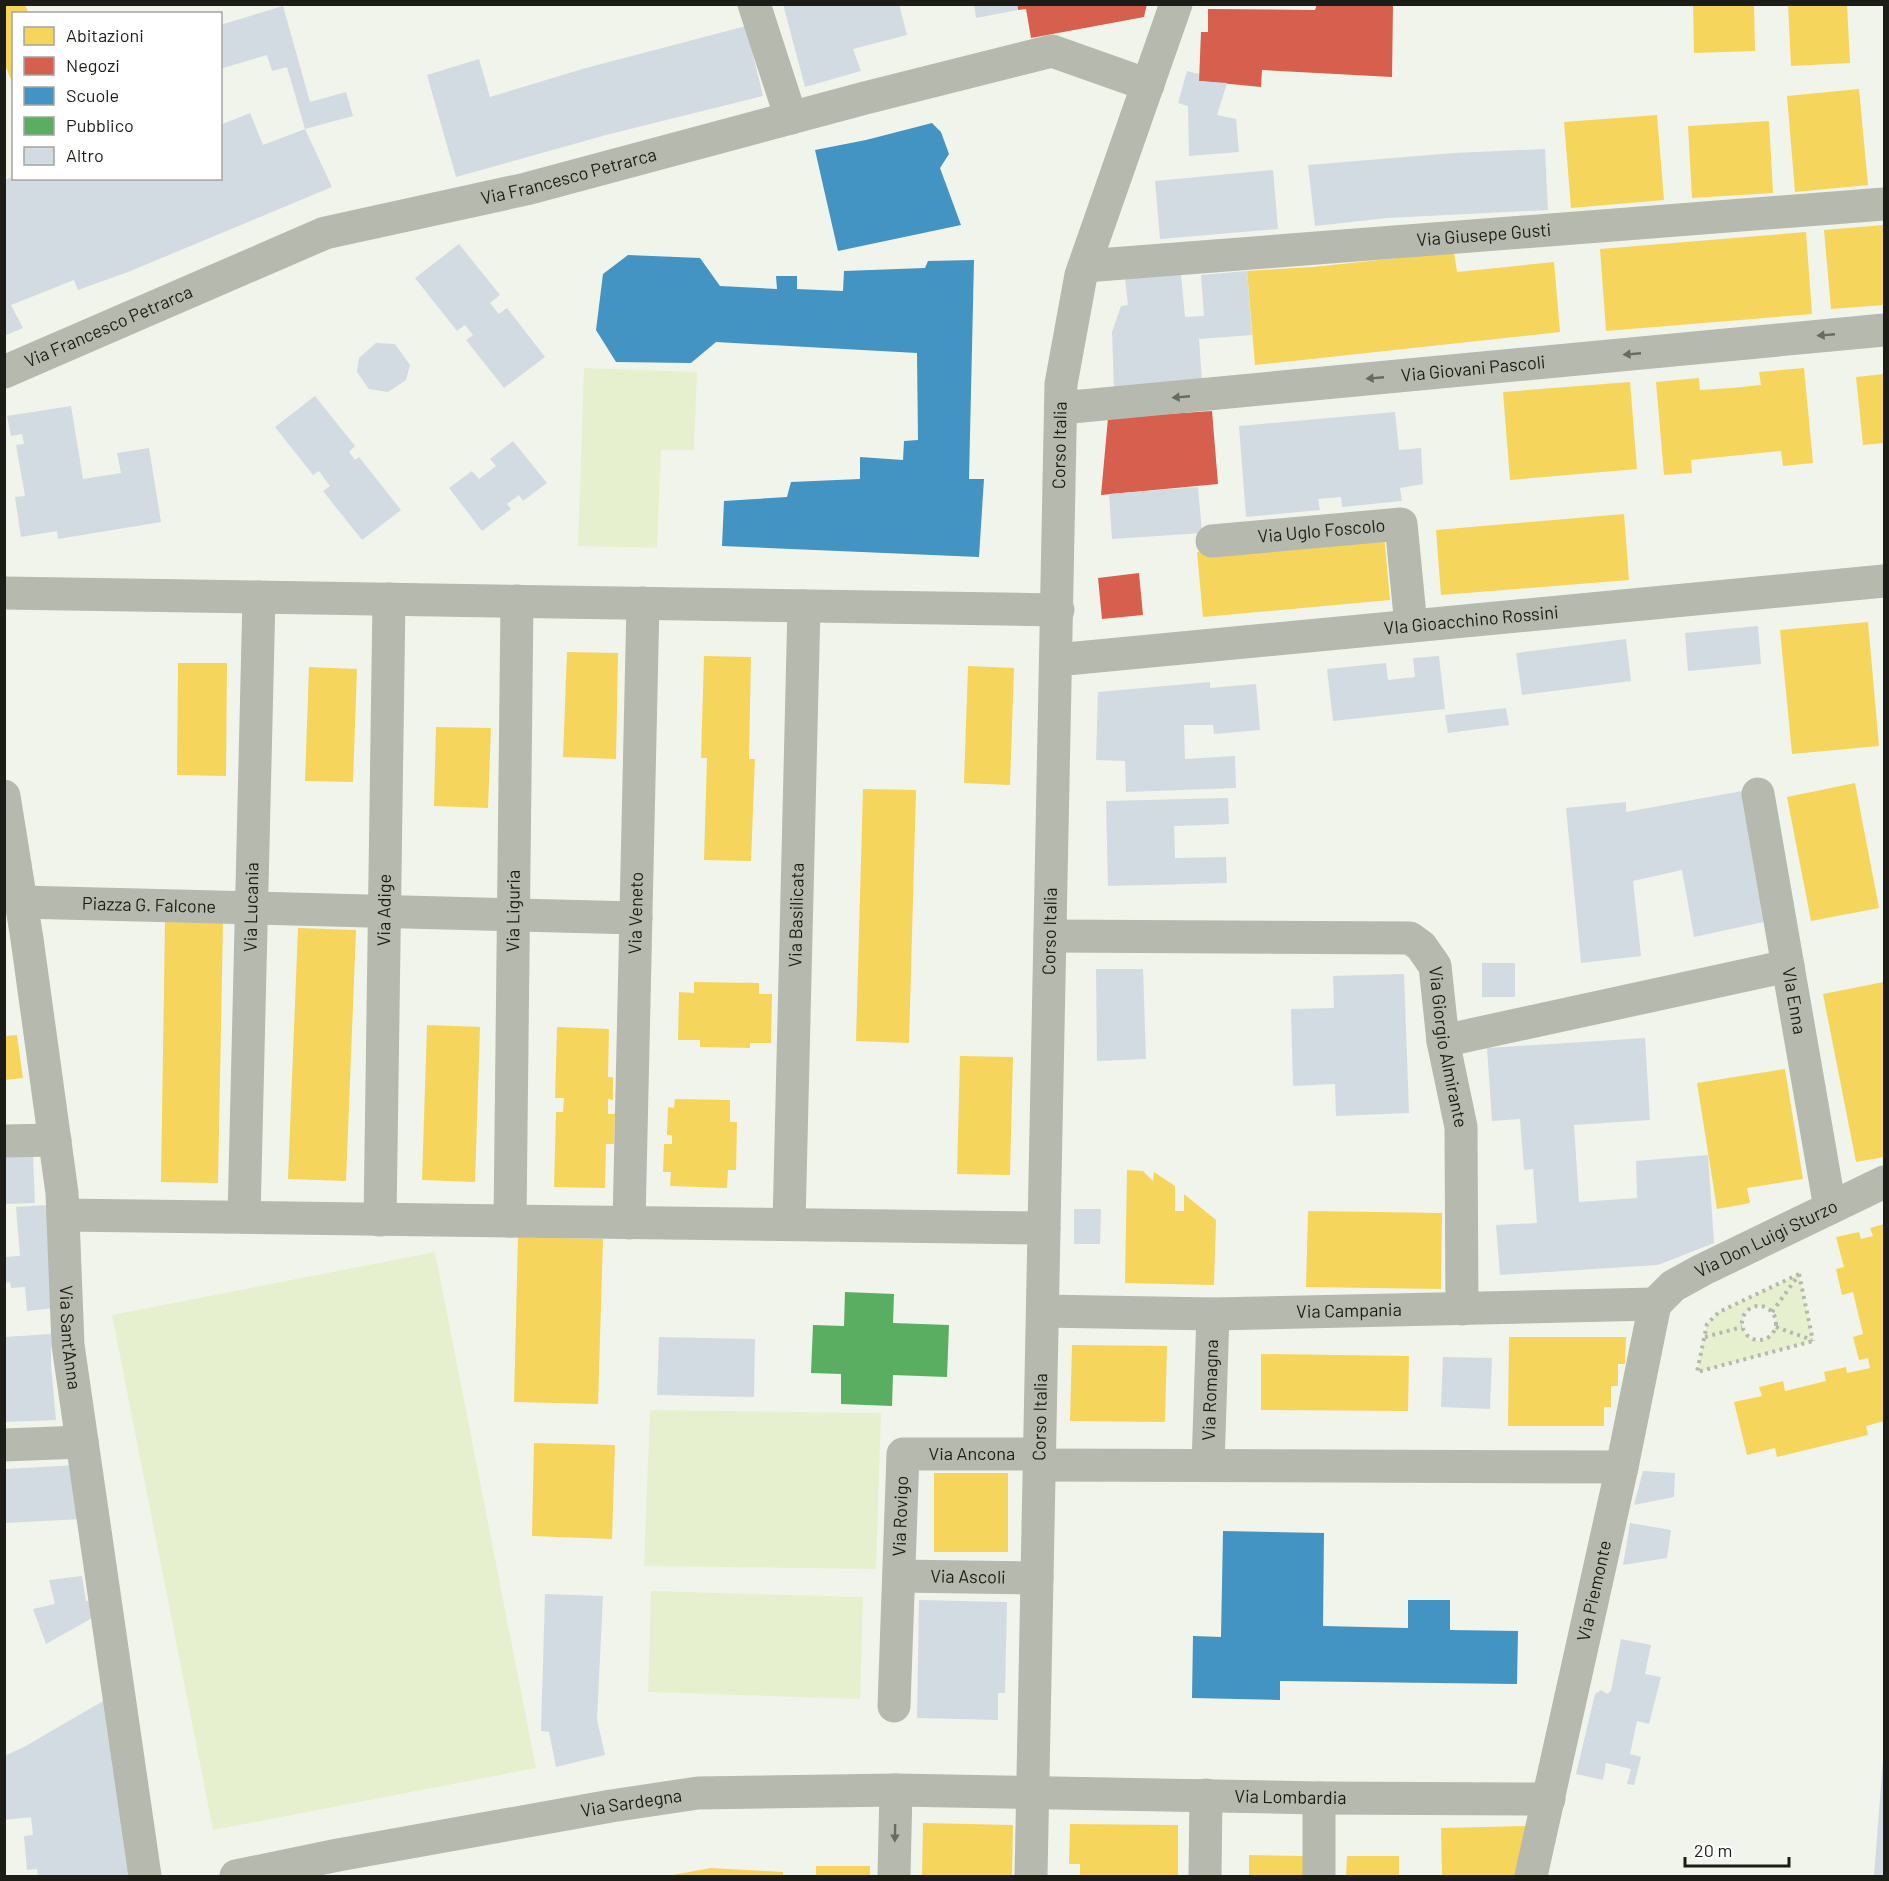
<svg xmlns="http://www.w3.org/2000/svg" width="1889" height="1881" viewBox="0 0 1889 1881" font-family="Barlow,sans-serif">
  <rect width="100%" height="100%" fill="#f1f4ea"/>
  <g fill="#e7f0ce" fill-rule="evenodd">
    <polygon points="584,368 697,372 694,450 661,450 657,548 578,546"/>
    <polygon points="435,1252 536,1768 213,1830 112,1315"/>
    <path d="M 1799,1274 L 1813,1341 L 1697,1372 L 1707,1324 L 1719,1312 ZM 1757,1306 C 1797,1306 1763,1362 1745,1332 C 1737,1321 1746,1309 1757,1306 Z"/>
    <polygon points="650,1410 881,1413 876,1569 644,1566"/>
    <polygon points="651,1591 863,1597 860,1699 648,1692"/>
  </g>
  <g fill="#f6d55c">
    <polygon points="1693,4 1754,4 1755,51 1694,53"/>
    <polygon points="1788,4 1847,4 1850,63 1791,66"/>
    <polygon points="4,5 25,5 29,14 14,14 13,85 4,62"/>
    <polygon points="1859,89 1868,185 1795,192 1787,96"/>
    <polygon points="1657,115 1664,200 1571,208 1564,122"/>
    <polygon points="1769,121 1773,193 1692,198 1688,126"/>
    <polygon points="1884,225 1884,305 1831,309 1824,230"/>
    <polygon points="1806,232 1812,314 1606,331 1600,249"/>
    <polygon points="1454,252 1457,272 1554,262 1560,332 1255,365 1247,271 1313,267"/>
    <polygon points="1804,368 1813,463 1783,466 1781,451 1691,460 1692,473 1664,475 1656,382 1699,378 1700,390 1731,388 1761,385 1759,372"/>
    <polygon points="1884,374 1884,443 1863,445 1856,377"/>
    <polygon points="1630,382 1637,469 1510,480 1503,392"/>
    <polygon points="1624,514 1629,580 1441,595 1436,530"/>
    <polygon points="1384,535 1390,600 1203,617 1197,552"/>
    <polygon points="1868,622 1879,746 1792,754 1780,630"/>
    <polygon points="567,652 618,653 616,759 563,757"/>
    <polygon points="704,656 751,657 749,759 755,759 751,861 704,860 707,758 701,758"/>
    <polygon points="178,663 227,663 226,776 177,775"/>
    <polygon points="968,666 1014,668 1010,785 964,783"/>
    <polygon points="309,667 357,669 353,782 305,781"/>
    <polygon points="436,727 491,728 488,808 434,806"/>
    <polygon points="1855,783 1879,908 1811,921 1787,797"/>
    <polygon points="863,789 916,790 909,1043 856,1041"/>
    <polygon points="165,922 223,923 218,1183 161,1182"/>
    <polygon points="298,928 356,930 346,1181 288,1179"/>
    <polygon points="694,982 759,983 759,994 772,994 771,1043 750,1043 750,1048 700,1047 700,1040 678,1040 679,992 694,993"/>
    <polygon points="1884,982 1884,1157 1856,1162 1823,994"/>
    <polygon points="427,1025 480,1027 475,1182 422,1180"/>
    <polygon points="557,1027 609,1029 608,1077 613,1077 613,1100 608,1099 608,1114 615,1114 614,1144 606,1144 605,1188 554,1187 556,1112 563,1112 564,1098 555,1098"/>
    <polygon points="17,1035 23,1078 5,1080 5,1036"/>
    <polygon points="960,1056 1013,1057 1010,1175 957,1174"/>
    <polygon points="1785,1069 1803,1179 1747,1188 1750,1203 1717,1209 1697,1083"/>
    <polygon points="675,1099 730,1100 730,1122 737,1122 736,1170 728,1170 727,1188 670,1186 671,1172 663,1172 664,1144 672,1144 672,1135 667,1135 668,1107 674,1108"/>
    <polygon points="1127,1170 1143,1171 1153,1181 1154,1172 1175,1186 1175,1211 1184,1211 1184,1194 1216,1220 1214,1285 1125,1283"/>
    <polygon points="1308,1211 1442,1213 1441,1289 1306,1287"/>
    <polygon points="1884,1224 1884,1421 1866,1426 1868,1435 1777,1457 1775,1448 1747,1455 1734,1402 1762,1396 1759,1387 1783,1381 1785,1391 1826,1381 1824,1372 1846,1367 1847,1373 1870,1368 1868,1358 1859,1360 1853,1337 1863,1334 1853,1292 1842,1295 1836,1269 1844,1267 1836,1237 1859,1232 1861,1239 1873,1236 1870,1228"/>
    <polygon points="518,1237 603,1239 598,1404 514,1402"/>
    <polygon points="1509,1337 1626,1337 1625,1364 1618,1364 1618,1386 1611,1386 1611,1407 1604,1407 1604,1426 1508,1426"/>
    <polygon points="1072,1345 1167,1346 1165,1422 1070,1421"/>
    <polygon points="1261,1354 1409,1356 1408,1411 1261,1410"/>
    <polygon points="534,1443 615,1445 612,1539 532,1536"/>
    <rect x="934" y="1473" width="74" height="79"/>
    <polygon points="923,1823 1013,1825 1012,1876 922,1876"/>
    <polygon points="1070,1824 1178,1825 1178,1876 1080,1876 1080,1864 1069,1864"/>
    <polygon points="1530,1826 1521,1876 1442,1876 1441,1828"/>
    <polygon points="1249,1855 1303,1856 1303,1876 1249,1876"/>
    <polygon points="1347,1856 1399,1856 1399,1876 1346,1876"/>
    <rect x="816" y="1866" width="54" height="10"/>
    <polygon points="711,1868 783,1872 783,1876 667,1876"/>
  </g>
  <g fill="#d6604d">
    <polygon points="1017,4 1147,4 1144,17 1031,38 1026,9 1018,10"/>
    <polygon points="1317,4 1393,5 1392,77 1262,70 1261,87 1199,81 1201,32 1208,32 1208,9 1315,10"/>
    <polygon points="1212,411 1218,484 1101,495 1108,418"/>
    <polygon points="1139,573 1143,615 1102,619 1098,578"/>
  </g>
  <g fill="#4393c3">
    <polygon points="932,123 941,132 949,154 940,168 961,225 838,251 815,150 866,140"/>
    <polygon points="628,255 700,258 720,286 777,289 776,276 797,276 797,289 843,291 844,271 925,268 928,261 974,260 969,479 984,479 979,557 722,546 724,501 787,497 791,482 860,479 860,457 903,460 904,441 918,440 917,353 716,342 691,363 616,362 596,330 603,274"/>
    <polygon points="1223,1531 1324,1533 1323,1626 1408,1628 1408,1600 1450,1600 1450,1630 1518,1631 1517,1684 1280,1681 1280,1700 1192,1698 1193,1636 1221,1637"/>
  </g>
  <polygon fill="#5aae61" points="845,1292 894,1294 893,1323 949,1325 947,1377 893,1375 892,1406 841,1404 841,1374 811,1373 813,1325 844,1326"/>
  <g fill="#d2dbe1">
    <polygon points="783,4 899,4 907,35 853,49 861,71 805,87"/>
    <polygon points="974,4 1017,4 1018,10 976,18"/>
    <polygon points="283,6 310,102 346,92 353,116 305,129 287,67 272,71 267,55 220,69 220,25"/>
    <polygon points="746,26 763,96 606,135 456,177 427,75 479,59 490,97 586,68"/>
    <polygon points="1187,71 1199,74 1199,81 1227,83 1217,115 1236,119 1239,152 1189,156 1188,106 1178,103"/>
    <polygon points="250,113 263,145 305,129 332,187 128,272 78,290 74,280 11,305 23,328 4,336 4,180 14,177 14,178 220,178 220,125"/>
    <polygon points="1545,149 1548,210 1387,218 1315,226 1308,165 1454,153"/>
    <polygon points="1273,170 1278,229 1160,239 1155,181"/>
    <polygon points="459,244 500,295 490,303 499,314 507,308 545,357 504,388 466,340 473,335 465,325 457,331 415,278"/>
    <polygon points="1247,271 1252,335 1199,339 1202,381 1114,388 1112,332 1121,306 1128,305 1125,278 1181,274 1185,317 1204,316 1201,275"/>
    <polygon points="376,343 395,344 410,365 406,380 388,392 369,389 357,372 359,358"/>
    <polygon points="315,396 355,446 349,452 355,460 359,457 401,510 362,540 323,491 330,486 319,471 313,475 275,427"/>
    <polygon points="71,406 83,479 121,473 117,453 149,448 161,522 58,539 57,531 21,537 15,497 25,496 16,445 24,444 22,434 11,436 7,416"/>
    <polygon points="1395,412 1399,450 1421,448 1423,484 1400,488 1402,501 1342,507 1341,497 1318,499 1320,510 1246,517 1239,426"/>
    <polygon points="513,441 547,483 523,501 519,495 507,504 511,509 482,531 449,488 472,471 479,479 496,466 490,459"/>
    <polygon points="1198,487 1202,533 1112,539 1109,494"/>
    <polygon points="1758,626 1761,664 1688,671 1685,633"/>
    <polygon points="1626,639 1631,681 1522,695 1516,653"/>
    <polygon points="1439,656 1445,709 1333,721 1327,669 1386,663 1388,680 1415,677 1413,658"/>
    <polygon points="1210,682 1210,688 1256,684 1260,730 1214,734 1213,725 1184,725 1185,759 1235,756 1236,788 1126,792 1125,761 1096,760 1098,692"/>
    <polygon points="1506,708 1509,725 1448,733 1445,715"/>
    <polygon points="1742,791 1768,921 1694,937 1682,870 1633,881 1641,956 1581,963 1566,808 1626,802 1626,812"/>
    <polygon points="1228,798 1229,824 1174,826 1175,858 1226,857 1227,883 1108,886 1106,801"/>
    <rect x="1482" y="963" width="33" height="34"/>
    <polygon points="1096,969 1143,969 1146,1059 1097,1061"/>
    <polygon points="1404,974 1409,1113 1336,1116 1335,1084 1293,1086 1291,1009 1334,1008 1333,976"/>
    <polygon points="1645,1038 1650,1120 1574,1125 1579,1202 1637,1198 1636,1161 1708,1155 1714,1243 1658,1265 1500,1275 1496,1225 1537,1223 1533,1169 1524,1170 1520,1119 1492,1121 1487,1048"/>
    <polygon points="33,1154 35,1203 4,1204 4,1155"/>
    <polygon points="47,1205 55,1308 27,1311 25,1287 11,1288 10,1282 4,1283 4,1257 20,1256 16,1207"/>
    <polygon points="1074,1209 1101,1209 1100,1244 1074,1244"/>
    <polygon points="51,1334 51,1365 56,1420 4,1422 4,1337"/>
    <polygon points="659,1337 755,1339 754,1397 657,1395"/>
    <polygon points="1443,1357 1492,1358 1490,1409 1441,1407"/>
    <polygon points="79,1465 82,1519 4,1523 4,1469"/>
    <polygon points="1643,1471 1675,1473 1674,1497 1634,1505"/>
    <polygon points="1630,1523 1671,1530 1667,1558 1623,1565"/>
    <polygon points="82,1576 86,1601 92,1601 94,1617 46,1644 33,1609 55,1604 49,1580"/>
    <polygon points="545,1594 603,1596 597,1719 605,1755 556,1767 549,1732 541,1731"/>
    <polygon points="919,1600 1007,1602 1005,1693 998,1693 998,1720 917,1718"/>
    <polygon points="1621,1639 1651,1645 1645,1674 1661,1677 1649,1724 1637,1721 1630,1754 1641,1757 1634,1785 1627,1784 1631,1769 1606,1763 1603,1780 1576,1774 1595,1694 1601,1690 1607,1694 1611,1691"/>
    <polygon points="110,1697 129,1876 38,1876 37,1869 27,1870 24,1836 33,1835 31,1817 4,1820 4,1756 24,1747"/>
    <polygon points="1883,1759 1884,1759 1884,1876 1874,1876"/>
  </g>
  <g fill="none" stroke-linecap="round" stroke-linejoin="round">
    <g stroke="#b6b8ae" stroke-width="4" stroke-dasharray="3 4.5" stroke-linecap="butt">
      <polyline points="1799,1274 1719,1312 1707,1324 1697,1372 1813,1341"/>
      <polyline points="1799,1274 1813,1341"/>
      <circle cx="1759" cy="1323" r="17"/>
      <polyline points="1772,1312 1798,1276"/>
      <polyline points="1776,1327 1812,1340"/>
      <polyline points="1705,1337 1742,1327"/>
    </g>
    <g stroke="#b6b9ae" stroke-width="33">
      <polyline points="754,4 791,118"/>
      <path id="s1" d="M 1085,266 L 1884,204"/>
      <path id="s2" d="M 4,372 L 325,233 L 526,189 L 865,98 L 1052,51 L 1148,85"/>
      <path id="s3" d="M 1061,408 L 1884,330"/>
      <path id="s4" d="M 1212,541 L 1401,524 L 1411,626"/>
      <polyline points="4,593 1058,610"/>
      <path id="s5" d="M 1056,660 L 1884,581"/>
      <path id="s6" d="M 1758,794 L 1830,1208"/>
      <path id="s7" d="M 4,796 L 27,939 L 62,1193 L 68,1345 L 145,1876"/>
      <path id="s8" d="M 21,902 L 636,918"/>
      <path id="s9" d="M 1050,936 L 1410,938 L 1421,946 L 1435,966 L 1443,1041 L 1461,1127 L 1462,1309"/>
      <polyline points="1443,1041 1788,966"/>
      <polyline points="4,1141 55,1140"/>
      <polyline points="63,1215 1044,1228"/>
      <path id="s10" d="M 244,1217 L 259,597"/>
      <path id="s11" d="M 380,1220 L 389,599"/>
      <path id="s12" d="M 510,1221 L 517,601"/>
      <path id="s13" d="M 629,1223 L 643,603"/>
      <path id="s14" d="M 789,1224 L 804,606"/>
      <path id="s15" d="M 1655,1304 L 1673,1286 L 1702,1270 L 1884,1182"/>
      <path id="s16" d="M 1043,1311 L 1213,1314 L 1655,1304"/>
      <polyline points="4,1445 82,1442"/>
      <polyline points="1039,1465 1622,1467"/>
      <path id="s17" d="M 1208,1465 L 1213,1314"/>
      <path id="s18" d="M 900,1576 L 1037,1578"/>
      <path id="s19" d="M 894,1706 L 903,1454 L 1039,1454"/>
      <polyline points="1319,1798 1319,1876"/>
      <path id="s20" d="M 236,1876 L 338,1855 L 611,1806 L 698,1793 L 896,1790 L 1319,1798 L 1549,1799"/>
      <polyline points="894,1876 896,1790"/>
      <path id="s21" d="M 1031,1876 L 1061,384 L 1081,275 L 1176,4"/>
      <polyline points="1205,1876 1206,1795"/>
      <path id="s22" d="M 1531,1876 L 1622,1467 L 1655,1304"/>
    </g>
  </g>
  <defs><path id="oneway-solid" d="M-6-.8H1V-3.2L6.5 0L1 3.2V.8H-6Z" transform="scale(1.5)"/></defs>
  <g fill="#686b62">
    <use href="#oneway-solid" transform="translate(1826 335) rotate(175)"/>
    <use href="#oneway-solid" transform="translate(1632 354) rotate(175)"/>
    <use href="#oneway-solid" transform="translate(1375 378) rotate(175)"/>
    <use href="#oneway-solid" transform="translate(1181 397) rotate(175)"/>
    <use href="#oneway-solid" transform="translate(895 1833) rotate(91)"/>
  </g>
  <g text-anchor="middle" stroke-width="6" stroke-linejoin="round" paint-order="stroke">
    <g font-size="18" fill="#1b1d16" stroke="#fff">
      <text dy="6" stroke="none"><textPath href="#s2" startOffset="600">Via Francesco Petrarca</textPath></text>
      <text dy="6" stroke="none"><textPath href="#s1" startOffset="400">Via Giusepe Gusti</textPath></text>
      <text dy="6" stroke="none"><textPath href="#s2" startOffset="114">Via Francesco Petrarca</textPath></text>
      <text dy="6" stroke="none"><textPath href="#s3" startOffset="414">Via Giovani Pascoli</textPath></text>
      <text dy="6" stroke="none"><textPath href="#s21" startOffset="1431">Corso Italia</textPath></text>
      <text dy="6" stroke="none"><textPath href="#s4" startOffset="110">Via Uglo Foscolo</textPath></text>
      <text dy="6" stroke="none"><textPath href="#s5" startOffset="417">VIa Gioacchino Rossini</textPath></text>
      <text dy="6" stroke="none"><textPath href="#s8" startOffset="128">Piazza G. Falcone</textPath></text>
      <text dy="6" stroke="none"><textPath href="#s10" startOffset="310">Via Lucania</textPath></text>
      <text dy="6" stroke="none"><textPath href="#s11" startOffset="310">Via Adige</textPath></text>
      <text dy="6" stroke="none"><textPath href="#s12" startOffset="310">Via Liguria</textPath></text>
      <text dy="6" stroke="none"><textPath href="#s13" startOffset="310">Via Veneto</textPath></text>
      <text dy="6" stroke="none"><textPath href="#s14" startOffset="309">Via Basilicata</textPath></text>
      <text dy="6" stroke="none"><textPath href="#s21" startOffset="945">Corso Italia</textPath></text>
      <text dy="6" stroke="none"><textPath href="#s6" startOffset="210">VIa Enna</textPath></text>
      <text dy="6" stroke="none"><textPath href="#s9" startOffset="480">Via Giorgio Almirante</textPath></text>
      <text dy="6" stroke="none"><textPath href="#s15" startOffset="130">Via Don Luigi Sturzo</textPath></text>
      <text dy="6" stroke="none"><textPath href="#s16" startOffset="306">Via Campania</textPath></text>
      <text dy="6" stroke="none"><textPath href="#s7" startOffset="546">Via Sant'Anna</textPath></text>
      <text dy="6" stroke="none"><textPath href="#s17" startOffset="75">Via Romagna</textPath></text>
      <text dy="6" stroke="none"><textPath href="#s21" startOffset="459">Corso Italia</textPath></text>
      <text dy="6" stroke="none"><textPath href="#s19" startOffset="321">Via Ancona</textPath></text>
      <text dy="6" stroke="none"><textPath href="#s19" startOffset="190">Via Rovigo</textPath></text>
      <text dy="6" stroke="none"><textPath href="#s18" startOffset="68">Via Ascoli</textPath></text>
      <text dy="6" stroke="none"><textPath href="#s22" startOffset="292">Via Piemonte</textPath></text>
      <text dy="6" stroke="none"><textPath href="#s20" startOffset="1062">Via Lombardia</textPath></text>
      <text dy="6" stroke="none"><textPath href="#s20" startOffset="402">Via Sardegna</textPath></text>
    </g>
  </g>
  <rect width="1889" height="1881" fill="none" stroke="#1b1d16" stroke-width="12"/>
  <rect x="12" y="12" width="210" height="168" fill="#ffffff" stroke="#a4a5a2" stroke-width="1.5"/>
  <rect x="24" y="27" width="30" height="18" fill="#f6d55c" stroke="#a4a5a2" stroke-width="1.5"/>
  <text x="66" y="42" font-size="18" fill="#1b1d16">Abitazioni</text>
  <rect x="24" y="57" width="30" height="18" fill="#d6604d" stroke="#a4a5a2" stroke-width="1.5"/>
  <text x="66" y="72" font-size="18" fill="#1b1d16">Negozi</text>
  <rect x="24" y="87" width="30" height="18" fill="#4393c3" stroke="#a4a5a2" stroke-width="1.5"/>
  <text x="66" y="102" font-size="18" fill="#1b1d16">Scuole</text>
  <rect x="24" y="117" width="30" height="18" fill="#5aae61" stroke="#a4a5a2" stroke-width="1.5"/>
  <text x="66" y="132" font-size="18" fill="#1b1d16">Pubblico</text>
  <rect x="24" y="147" width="30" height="18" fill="#d2dbe1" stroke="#a4a5a2" stroke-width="1.5"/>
  <text x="66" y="162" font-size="18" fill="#1b1d16">Altro</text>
  <path d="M1685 1857v9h104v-9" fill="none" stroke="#1b1d16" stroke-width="3"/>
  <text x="1694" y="1857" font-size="18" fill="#1b1d16" stroke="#ffffff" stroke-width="4.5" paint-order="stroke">20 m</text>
</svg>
